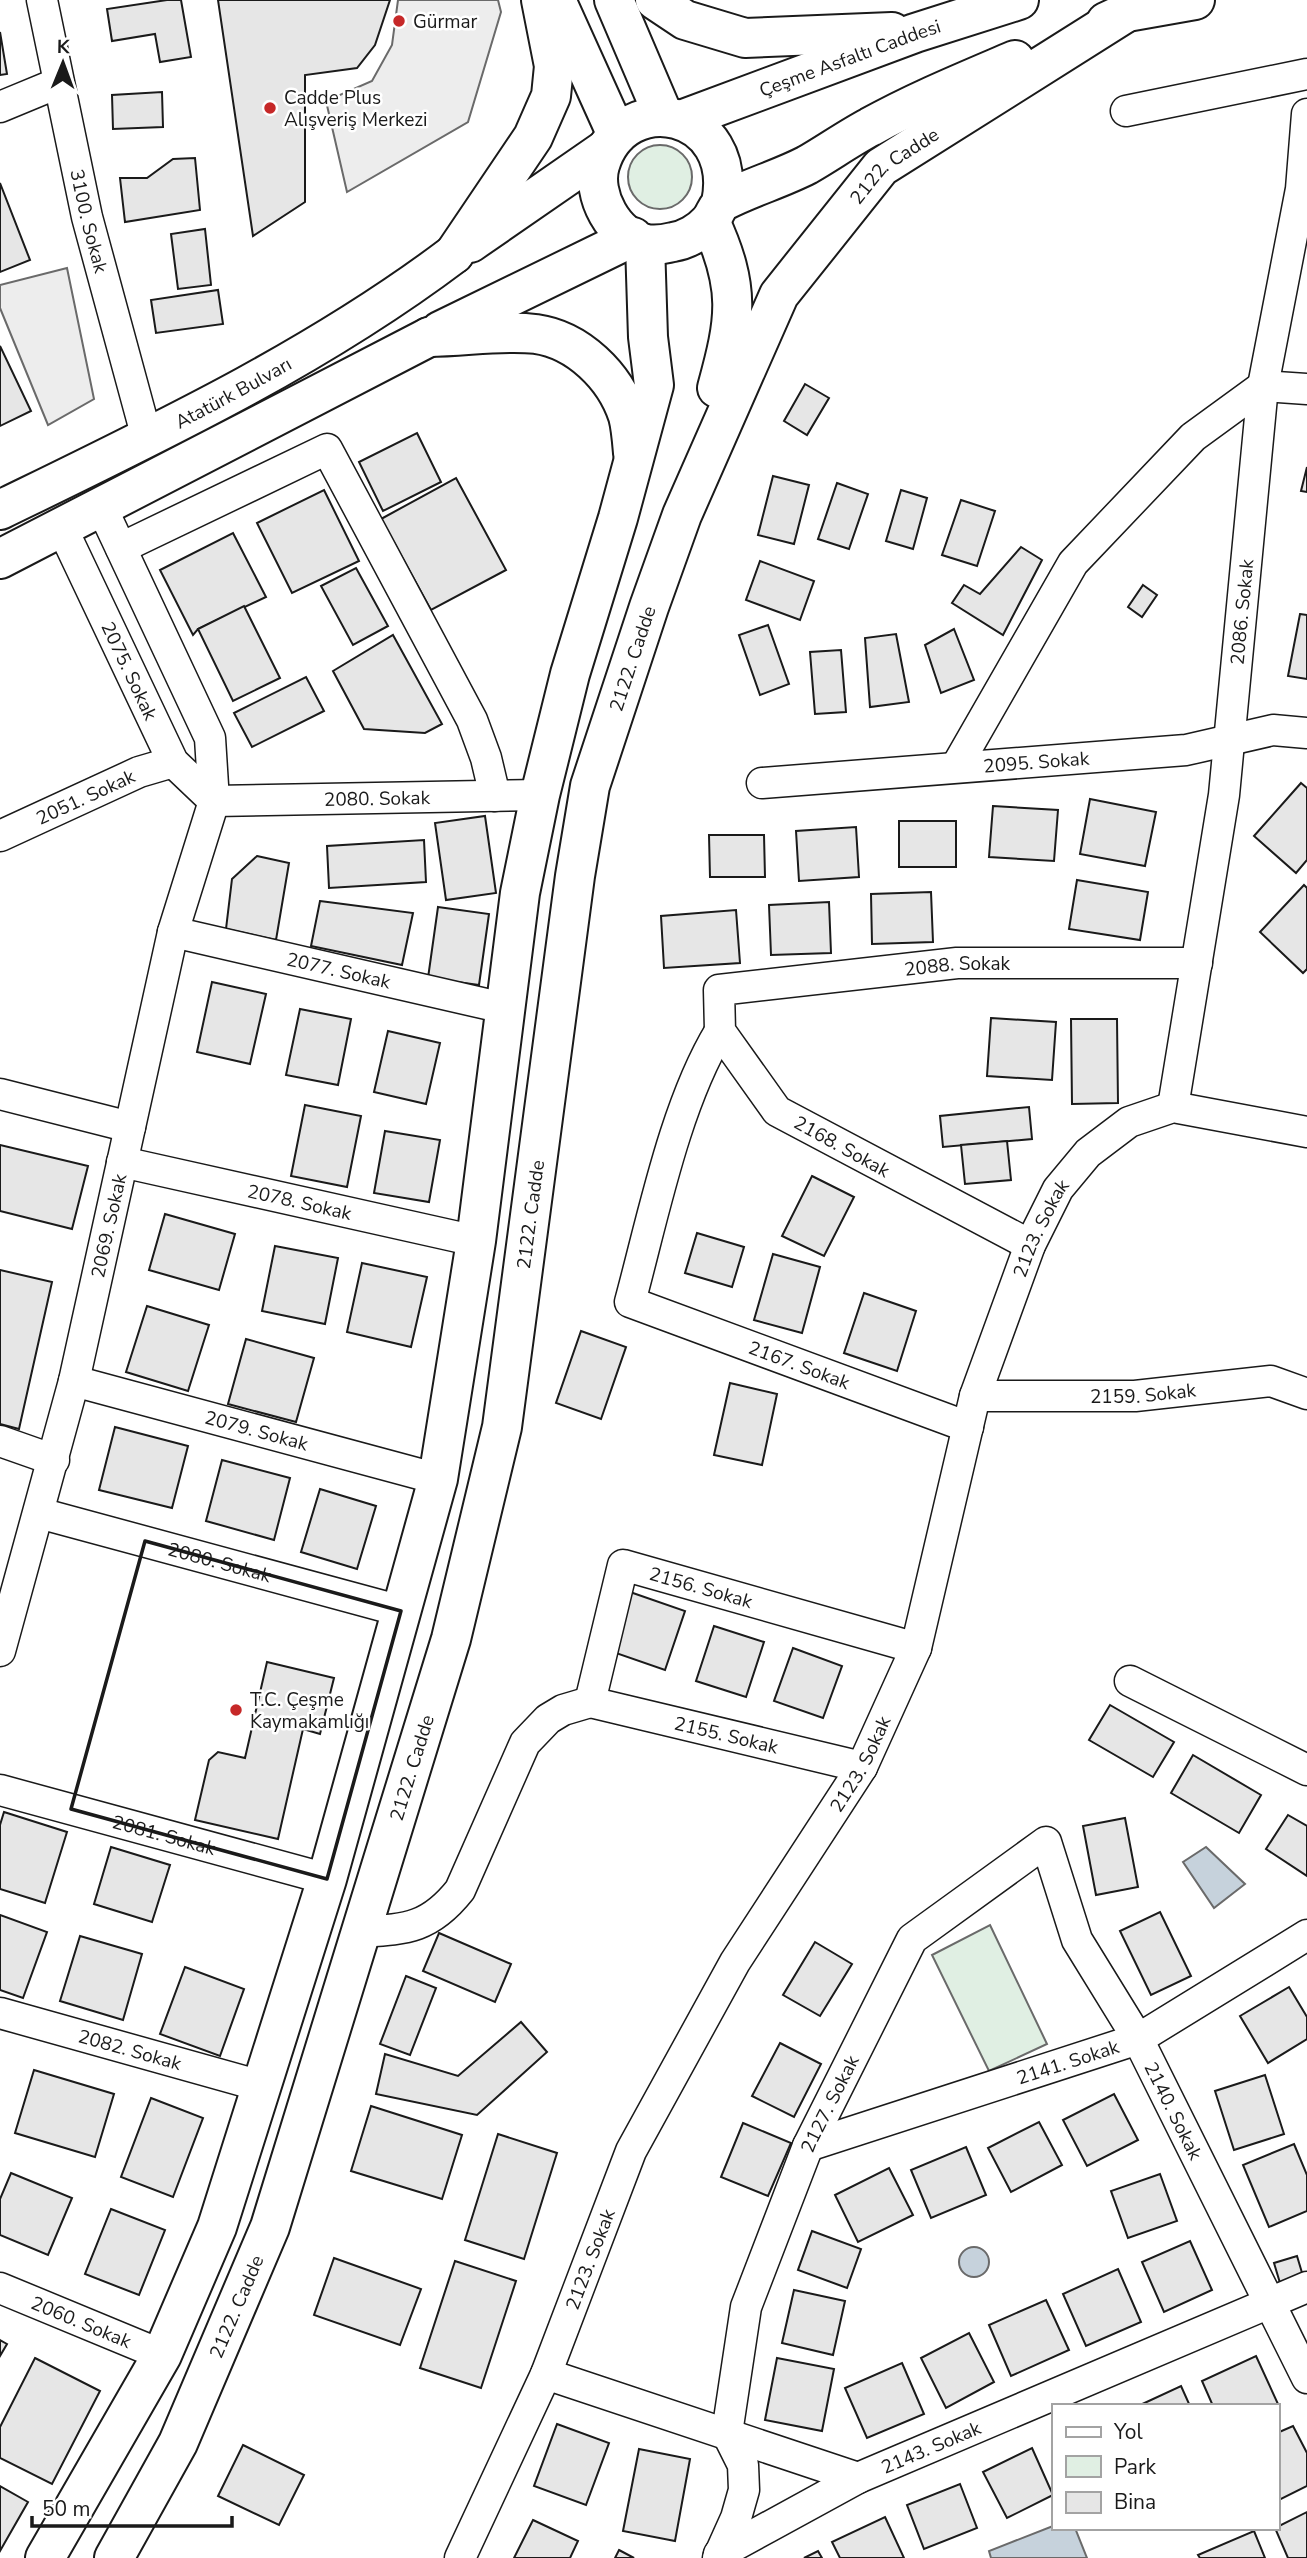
<svg xmlns="http://www.w3.org/2000/svg" width="1307" height="2558" viewBox="0 0 1307 2558" font-family="'Nunito Sans',sans-serif">
  <rect width="100%" height="100%" fill="#fff"/>
  <g fill="#e0efe3" stroke="#6a6a6a" stroke-width="2">
    <circle cx="660" cy="177" r="32"/>
    <polygon points="990,1925 1047,2044 989,2071 932,1955"/>
  </g>
  <g fill="#ededed" stroke="#6a6a6a" stroke-width="2">
    <polygon points="398,0 498,0 501,12 468,122 347,192 326,101 372,81 392,45"/>
    <polygon points="67,268 94,399 48,425 0,308 0,285"/>
  </g>
  <g fill="#c6d2dc" stroke="#6a6a6a" stroke-width="2">
    <polygon points="1206,1847 1245,1884 1214,1908 1183,1862"/>
    <circle cx="974" cy="2262" r="15"/>
    <polygon points="1053,2526 1053,2528 1075,2528 1087,2558 991,2558 989,2551"/>
  </g>
  <g fill="#e6e6e6" stroke="#1a1a1a" stroke-width="2">
    <polygon points="167,0 181,0 191,57 160,62 155,34 112,41 107,9"/>
    <polygon points="218,0 390,0 375,45 357,68 305,75 305,202 253,236"/>
    <polygon points="0,32 7,74 0,75"/>
    <polygon points="162,92 163,127 113,129 112,95"/>
    <polygon points="195,158 200,210 125,222 120,178 147,178 173,159"/>
    <polygon points="0,183 30,260 0,272"/>
    <polygon points="205,229 211,285 178,289 171,234"/>
    <polygon points="218,290 223,324 156,333 151,300"/>
    <polygon points="0,346 31,411 0,426"/>
    <polygon points="805,384 829,398 807,435 784,421"/>
    <polygon points="417,433 441,482 383,511 359,462"/>
    <polygon points="1307,467 1307,492 1301,491"/>
    <polygon points="773,476 809,485 794,544 758,535"/>
    <polygon points="456,478 506,570 431,610 381,519"/>
    <polygon points="837,483 868,494 849,549 818,539"/>
    <polygon points="324,490 359,561 292,593 257,523"/>
    <polygon points="901,490 927,498 913,549 886,541"/>
    <polygon points="961,500 995,511 977,566 942,555"/>
    <polygon points="233,533 266,597 198,629 193,635 160,570"/>
    <polygon points="1021,547 1042,560 1003,635 952,603 964,585 980,594"/>
    <polygon points="760,561 814,581 800,620 746,600"/>
    <polygon points="356,568 388,626 353,645 321,586"/>
    <polygon points="1143,585 1157,595 1142,617 1128,607"/>
    <polygon points="244,606 280,678 233,701 198,629"/>
    <polygon points="1300,614 1307,615 1307,679 1288,676"/>
    <polygon points="768,625 789,684 760,695 739,635"/>
    <polygon points="954,629 974,680 941,693 925,645"/>
    <polygon points="896,634 909,702 870,707 865,638"/>
    <polygon points="393,635 442,724 425,733 364,729 333,671"/>
    <polygon points="841,650 846,712 815,714 810,652"/>
    <polygon points="306,677 324,711 252,747 234,713"/>
    <polygon points="1301,783 1307,788 1307,860 1296,873 1254,836"/>
    <polygon points="1090,799 1156,812 1145,866 1080,854"/>
    <polygon points="993,806 1058,810 1054,861 989,857"/>
    <polygon points="485,816 496,893 446,900 435,823"/>
    <rect x="899" y="821" width="57" height="46"/>
    <polygon points="856,827 859,877 799,881 796,831"/>
    <polygon points="709,835 764,835 765,877 710,877"/>
    <polygon points="424,840 426,882 329,888 327,846"/>
    <polygon points="257,856 289,863 276,940 226,929 232,879"/>
    <polygon points="1077,880 1148,892 1140,940 1069,929"/>
    <polygon points="1304,885 1307,888 1307,969 1303,973 1260,932"/>
    <polygon points="931,892 933,942 872,944 871,894"/>
    <polygon points="320,901 413,913 402,965 311,946"/>
    <polygon points="829,902 831,953 771,955 769,905"/>
    <polygon points="438,907 489,914 479,985 428,978"/>
    <polygon points="736,910 740,963 664,968 661,916"/>
    <polygon points="212,982 266,994 250,1064 197,1052"/>
    <polygon points="300,1009 351,1019 338,1085 286,1075"/>
    <polygon points="991,1018 1056,1022 1052,1080 987,1076"/>
    <polygon points="1071,1019 1117,1019 1118,1103 1072,1104"/>
    <polygon points="388,1031 440,1043 426,1104 374,1092"/>
    <polygon points="305,1105 361,1116 347,1187 291,1176"/>
    <polygon points="1029,1107 1032,1139 943,1147 940,1116"/>
    <polygon points="385,1131 440,1140 429,1202 374,1193"/>
    <polygon points="1007,1141 1011,1180 965,1184 961,1145"/>
    <polygon points="0,1145 88,1166 72,1229 0,1211"/>
    <polygon points="812,1176 854,1197 824,1256 782,1236"/>
    <polygon points="165,1214 235,1234 219,1290 149,1270"/>
    <polygon points="697,1233 744,1247 732,1287 685,1273"/>
    <polygon points="275,1246 338,1258 325,1324 262,1311"/>
    <polygon points="773,1254 820,1267 802,1333 754,1320"/>
    <polygon points="362,1263 427,1277 411,1347 347,1332"/>
    <polygon points="0,1270 52,1282 19,1429 0,1424"/>
    <polygon points="864,1293 916,1311 897,1371 844,1353"/>
    <polygon points="147,1306 209,1325 188,1391 126,1372"/>
    <polygon points="581,1331 626,1347 601,1419 556,1403"/>
    <polygon points="246,1339 314,1358 296,1422 228,1404"/>
    <polygon points="730,1383 777,1394 762,1465 714,1455"/>
    <polygon points="115,1427 188,1446 172,1508 99,1490"/>
    <polygon points="222,1460 290,1478 274,1540 206,1521"/>
    <polygon points="320,1489 376,1506 357,1569 301,1552"/>
    <polygon points="630,1592 685,1611 665,1670 610,1651"/>
    <polygon points="714,1626 764,1642 746,1697 696,1681"/>
    <polygon points="793,1648 842,1666 823,1718 774,1701"/>
    <polygon points="267,1662 334,1678 320,1734 303,1729 278,1839 195,1820 209,1760 218,1752 245,1758"/>
    <polygon points="1110,1705 1174,1742 1153,1777 1089,1740"/>
    <polygon points="1193,1755 1261,1795 1239,1833 1171,1793"/>
    <polygon points="4,1812 67,1832 45,1903 0,1889 0,1825"/>
    <polygon points="1288,1815 1307,1826 1307,1876 1266,1849"/>
    <polygon points="1125,1818 1138,1887 1096,1895 1083,1826"/>
    <polygon points="111,1847 170,1865 152,1922 94,1904"/>
    <polygon points="1160,1912 1191,1976 1151,1995 1120,1931"/>
    <polygon points="0,1915 47,1932 23,1998 0,1990"/>
    <polygon points="439,1933 511,1964 495,2002 423,1971"/>
    <polygon points="80,1936 142,1954 123,2020 60,2001"/>
    <polygon points="815,1942 852,1964 820,2016 783,1995"/>
    <polygon points="185,1967 244,1989 220,2056 160,2034"/>
    <polygon points="406,1976 436,1988 410,2055 380,2044"/>
    <polygon points="1289,1987 1307,2017 1307,2039 1268,2063 1240,2016"/>
    <polygon points="521,2022 547,2052 477,2115 376,2094 385,2054 458,2076"/>
    <polygon points="780,2043 821,2064 794,2117 752,2096"/>
    <polygon points="34,2070 114,2094 95,2157 15,2133"/>
    <polygon points="1265,2075 1284,2134 1234,2150 1215,2091"/>
    <polygon points="1114,2094 1138,2140 1087,2166 1063,2120"/>
    <polygon points="151,2098 203,2118 173,2197 121,2177"/>
    <polygon points="371,2106 462,2135 442,2199 351,2171"/>
    <polygon points="1039,2122 1062,2165 1011,2192 988,2148"/>
    <polygon points="743,2123 791,2143 768,2196 721,2177"/>
    <polygon points="498,2134 557,2153 524,2259 465,2240"/>
    <polygon points="1294,2144 1307,2175 1307,2211 1269,2227 1243,2165"/>
    <polygon points="966,2147 986,2195 931,2218 911,2170"/>
    <polygon points="889,2168 913,2215 858,2242 835,2195"/>
    <polygon points="11,2173 72,2198 48,2255 0,2235 0,2199"/>
    <polygon points="1160,2174 1177,2221 1128,2238 1111,2191"/>
    <polygon points="111,2209 165,2230 139,2295 85,2274"/>
    <polygon points="812,2231 861,2249 847,2288 798,2270"/>
    <polygon points="1190,2241 1212,2290 1164,2312 1142,2262"/>
    <polygon points="1297,2256 1303,2276 1280,2283 1274,2263"/>
    <polygon points="334,2258 421,2289 400,2345 314,2315"/>
    <polygon points="455,2261 516,2281 481,2388 420,2368"/>
    <polygon points="1118,2269 1141,2322 1086,2346 1063,2294"/>
    <polygon points="794,2290 845,2301 833,2355 782,2343"/>
    <polygon points="1046,2300 1069,2350 1011,2376 989,2325"/>
    <polygon points="969,2333 994,2382 946,2408 921,2358"/>
    <polygon points="0,2340 7,2344 0,2356"/>
    <polygon points="1256,2356 1278,2404 1213,2406 1202,2381"/>
    <polygon points="35,2358 100,2391 52,2484 0,2458 0,2427"/>
    <polygon points="777,2358 834,2369 822,2431 765,2420"/>
    <polygon points="902,2363 924,2414 867,2438 845,2388"/>
    <polygon points="1181,2386 1190,2406 1138,2406"/>
    <polygon points="557,2424 609,2443 586,2505 534,2486"/>
    <polygon points="1293,2426 1307,2453 1307,2486 1277,2501 1277,2433"/>
    <polygon points="243,2445 304,2475 279,2525 218,2496"/>
    <polygon points="1032,2448 1053,2495 1007,2518 983,2472"/>
    <polygon points="639,2449 690,2459 675,2541 623,2531"/>
    <polygon points="960,2484 977,2528 924,2549 907,2505"/>
    <polygon points="0,2486 28,2502 0,2551"/>
    <polygon points="1307,2512 1307,2558 1288,2558 1275,2528"/>
    <polygon points="885,2517 904,2558 840,2558 832,2542"/>
    <polygon points="533,2520 578,2541 570,2558 514,2558"/>
    <polygon points="1254,2531 1265,2558 1200,2558 1198,2555"/>
    <polygon points="619,2550 634,2558 615,2558"/>
    <polygon points="818,2551 822,2558 804,2558"/>
  </g>
  <g fill="none" stroke-linecap="round" stroke-linejoin="round">
    <defs>
      <g id="minor">
        <path id="s1" d="M 42,0 L 87,217 L 147,438"/>
        <polyline points="0,107 58,83"/>
        <polyline points="1126,111 1307,74"/>
        <path id="s2" d="M 62,528 L 173,762 L 214,801"/>
        <polyline points="121,548 327,449 472,720 486,758 495,796"/>
        <polyline points="956,767 1073,563 1193,437 1263,386 1307,389"/>
        <path id="s3" d="M 762,783 L 1186,750 L 1273,730 L 1307,733"/>
        <path id="s4" d="M 214,801 L 540,795"/>
        <path id="s5" d="M 0,836 L 139,772 L 173,762"/>
        <path id="s6" d="M 173,932 L 504,1008"/>
        <path id="s7" d="M 720,1031 C 675,1105 653,1217 630,1302 L 968,1427"/>
        <polyline points="0,1094 130,1127"/>
        <path id="s8" d="M 1173,1107 L 1224,795 L 1263,386 L 1301,189 L 1307,114"/>
        <path id="s9" d="M 122,1162 L 476,1241"/>
        <path id="s10" d="M 1030,1245 L 777,1111 L 720,1031 L 719,990 L 957,963 L 1197,963"/>
        <path id="s11" d="M 74,1381 L 438,1479"/>
        <path id="s12" d="M 975,1396 L 1135,1396 L 1271,1381 L 1307,1394"/>
        <polyline points="0,1441 54,1460"/>
        <path id="s13" d="M 39,1513 L 401,1611"/>
        <path id="s14" d="M 0,1651 L 74,1381 L 173,932 L 214,801 L 210,738 L 101,506"/>
        <polyline points="1130,1681 1307,1770"/>
        <path id="s15" d="M 590,1702 L 623,1565 L 916,1648"/>
        <path id="s16" d="M 0,1790 L 327,1879"/>
        <path id="s17" d="M 359,1932 C 406,1929 429,1929 460,1890 L 525,1743 L 548,1719 L 563,1710 L 590,1702 L 862,1767"/>
        <path id="s18" d="M 0,2013 L 261,2086"/>
        <path id="s19" d="M 808,2146 L 1138,2039 L 1307,1935"/>
        <path id="s20" d="M 0,2288 L 162,2355"/>
        <path id="s21" d="M 546,2374 L 858,2478 L 1307,2287"/>
        <polyline points="719,2554 858,2478"/>
        <path id="s22" d="M 460,2558 L 546,2374 L 631,2151 L 735,1962 L 862,1767 L 916,1648 L 975,1396 L 1030,1245 L 1058,1189 L 1088,1153 L 1129,1122 L 1173,1107 L 1307,1132"/>
        <path id="s23" d="M 718,2558 L 736,2518 L 744,2490 L 743,2465 L 727,2433 L 746,2307 L 808,2146 L 912,1939 L 1046,1842 L 1077,1940 L 1138,2039 L 1307,2378"/>
      </g>
      <g id="major">
        <path id="s24" d="M 0,510 C 156,434 315,359 454,254"/>
        <polyline points="0,559 429,337"/>
      </g>
      <g id="highway">
        <polyline points="556,0 617,135"/>
        <polyline points="614,0 664,117"/>
        <polyline points="655,0 685,20 745,38 892,32"/>
        <polyline points="1106,22 1127,12 1195,0"/>
        <path id="s25" d="M 681,120 L 915,33 L 1019,0"/>
        <path d="M 721,203 C 740,110 624,85 600,165 C 591,194 614,238 646,244 C 653,245 665,244 673,242 C 686,240 700,232 709,222 C 715,216 716,206 724,201 C 751,187 780,179 807,165 C 828,153 849,138 870,127 C 917,101 966,81 1015,60"/>
        <path d="M 710,221 C 741,288 736,319 717,388"/>
        <polyline points="470,243 606,149"/>
        <polyline points="454,254 533,137 551,96 554,66 541,0"/>
        <polyline points="440,331 633,237"/>
        <path d="M 429,337 C 464,337 502,330 536,334 C 578,340 615,376 628,416 C 631,427 632,441 633,453"/>
        <polyline points="45,2558 162,2355 217,2227 327,1879 438,1479 476,1241 520,893 540,795 570,674 618,518 654,385 648,337 645,244"/>
        <path id="s26" d="M 114,2558 L 178,2443 L 270,2227 L 451,1639 L 502,1427 L 575,876 L 590,786 L 649,607 L 682,515 L 779,295 L 881,167 L 1127,12"/>
      </g>
    </defs>
    <use href="#minor" stroke="#1a1a1a" stroke-width="33"/>
    <use href="#major" stroke="#1a1a1a" stroke-width="42"/>
    <use href="#highway" stroke="#1a1a1a" stroke-width="42"/>
    <use href="#minor" stroke="#fff" stroke-width="30"/>
    <use href="#major" stroke="#fff" stroke-width="38"/>
    <use href="#highway" stroke="#fff" stroke-width="38"/>
    <polygon stroke="#1a1a1a" stroke-width="3.5" points="145,1541 401,1611 327,1879 71,1809"/>
  </g>
  <g fill="#c62828" stroke="#fff" stroke-width="2.5">
    <circle cx="399" cy="21" r="7"/>
    <circle cx="270" cy="108" r="7"/>
    <circle cx="236" cy="1710" r="7"/>
  </g>
  <g text-anchor="middle" stroke-width="5" stroke-linejoin="round" paint-order="stroke">
    <g font-size="19" fill="#1a1a1a" stroke="#fff" text-anchor="start">
      <text x="413" y="28">Gürmar</text>
      <text x="284" y="104">Cadde Plus<tspan x="284" dy="22">Alışveriş Merkezi</tspan></text>
      <text x="250" y="1706">T.C. Çeşme<tspan x="250" dy="22">Kaymakamlığı</tspan></text>
    </g>
    <g font-size="19" fill="#1a1a1a" stroke="#fff">
      <text dy="7" stroke="none"><textPath href="#s25" startOffset="180">Çeşme Asfaltı Caddesi</textPath></text>
      <text dy="7" stroke="none"><textPath href="#s26" startOffset="2548">2122. Cadde</textPath></text>
      <text dy="7" stroke="none"><textPath href="#s1" startOffset="226">3100. Sokak</textPath></text>
      <text dy="7" stroke="none"><textPath href="#s24" startOffset="261">Atatürk Bulvarı</textPath></text>
      <text dy="7" stroke="none"><textPath href="#s8" startOffset="500">2086. Sokak</textPath></text>
      <text dy="7" stroke="none"><textPath href="#s26" startOffset="1981">2122. Cadde</textPath></text>
      <text dy="7" stroke="none"><textPath href="#s2" startOffset="158">2075. Sokak</textPath></text>
      <text dy="7" stroke="none"><textPath href="#s3" startOffset="275">2095. Sokak</textPath></text>
      <text dy="7" stroke="none"><textPath href="#s5" startOffset="94">2051. Sokak</textPath></text>
      <text dy="7" stroke="none"><textPath href="#s4" startOffset="163">2080. Sokak</textPath></text>
      <text dy="7" stroke="none"><textPath href="#s10" startOffset="665">2088. Sokak</textPath></text>
      <text dy="7" stroke="none"><textPath href="#s6" startOffset="170">2077. Sokak</textPath></text>
      <text transform="translate(842 1146) rotate(29)" y="7">2168. Sokak</text>
      <text dy="7" stroke="none"><textPath href="#s9" startOffset="182">2078. Sokak</textPath></text>
      <text dy="7" stroke="none"><textPath href="#s26" startOffset="1414">2122. Cadde</textPath></text>
      <text dy="7" stroke="none"><textPath href="#s14" startOffset="439">2069. Sokak</textPath></text>
      <text dy="7" stroke="none"><textPath href="#s22" startOffset="1460">2123. Sokak</textPath></text>
      <text dy="7" stroke="none"><textPath href="#s7" startOffset="467">2167. Sokak</textPath></text>
      <text dy="7" stroke="none"><textPath href="#s12" startOffset="168">2159. Sokak</textPath></text>
      <text dy="7" stroke="none"><textPath href="#s11" startOffset="189">2079. Sokak</textPath></text>
      <text dy="7" stroke="none"><textPath href="#s13" startOffset="187">2080. Sokak</textPath></text>
      <text dy="7" stroke="none"><textPath href="#s15" startOffset="222">2156. Sokak</textPath></text>
      <text dy="7" stroke="none"><textPath href="#s17" startOffset="494">2155. Sokak</textPath></text>
      <text dy="7" stroke="none"><textPath href="#s22" startOffset="892">2123. Sokak</textPath></text>
      <text dy="7" stroke="none"><textPath href="#s26" startOffset="847">2122. Cadde</textPath></text>
      <text dy="7" stroke="none"><textPath href="#s16" startOffset="170">2081. Sokak</textPath></text>
      <text dy="7" stroke="none"><textPath href="#s18" startOffset="135">2082. Sokak</textPath></text>
      <text dy="7" stroke="none"><textPath href="#s19" startOffset="273">2141. Sokak</textPath></text>
      <text dy="7" stroke="none"><textPath href="#s23" startOffset="481">2127. Sokak</textPath></text>
      <text dy="7" stroke="none"><textPath href="#s23" startOffset="1130">2140. Sokak</textPath></text>
      <text dy="7" stroke="none"><textPath href="#s22" startOffset="326">2123. Sokak</textPath></text>
      <text dy="7" stroke="none"><textPath href="#s26" startOffset="280">2122. Cadde</textPath></text>
      <text dy="7" stroke="none"><textPath href="#s20" startOffset="88">2060. Sokak</textPath></text>
      <text dy="7" stroke="none"><textPath href="#s21" startOffset="408">2143. Sokak</textPath></text>
    </g>
  </g>
  <rect x="1052" y="2404" width="228" height="126" fill="#ffffff" stroke="#a3a3a3" stroke-width="2"/>
  <rect x="1066" y="2427" width="35" height="10" fill="#ffffff" stroke="#a3a3a3" stroke-width="2"/>
  <text x="1114" y="2439" font-size="21" fill="#1a1a1a">Yol</text>
  <rect x="1066" y="2456" width="35" height="21" fill="#e0efe3" stroke="#a3a3a3" stroke-width="2"/>
  <text x="1114" y="2474" font-size="21" fill="#1a1a1a">Park</text>
  <rect x="1066" y="2492" width="35" height="21" fill="#e6e6e6" stroke="#a3a3a3" stroke-width="2"/>
  <text x="1114" y="2509" font-size="21" fill="#1a1a1a">Bina</text>
  <g transform="translate(63 63) rotate(1)" stroke="#ffffff" stroke-width="5" paint-order="stroke">
  <path d="M0-5L12 26L0 18L-12 26Z" fill="#1a1a1a"/>
  <text y="-10" font-size="19" font-weight="bold" text-anchor="middle" fill="#1a1a1a">K</text>
  </g>
  <path d="M32 2516v10h200v-10" fill="none" stroke="#1a1a1a" stroke-width="3.5"/>
  <text x="42" y="2516" font-size="21" fill="#1a1a1a" stroke="#ffffff" stroke-width="5" paint-order="stroke">50 m</text>
</svg>
